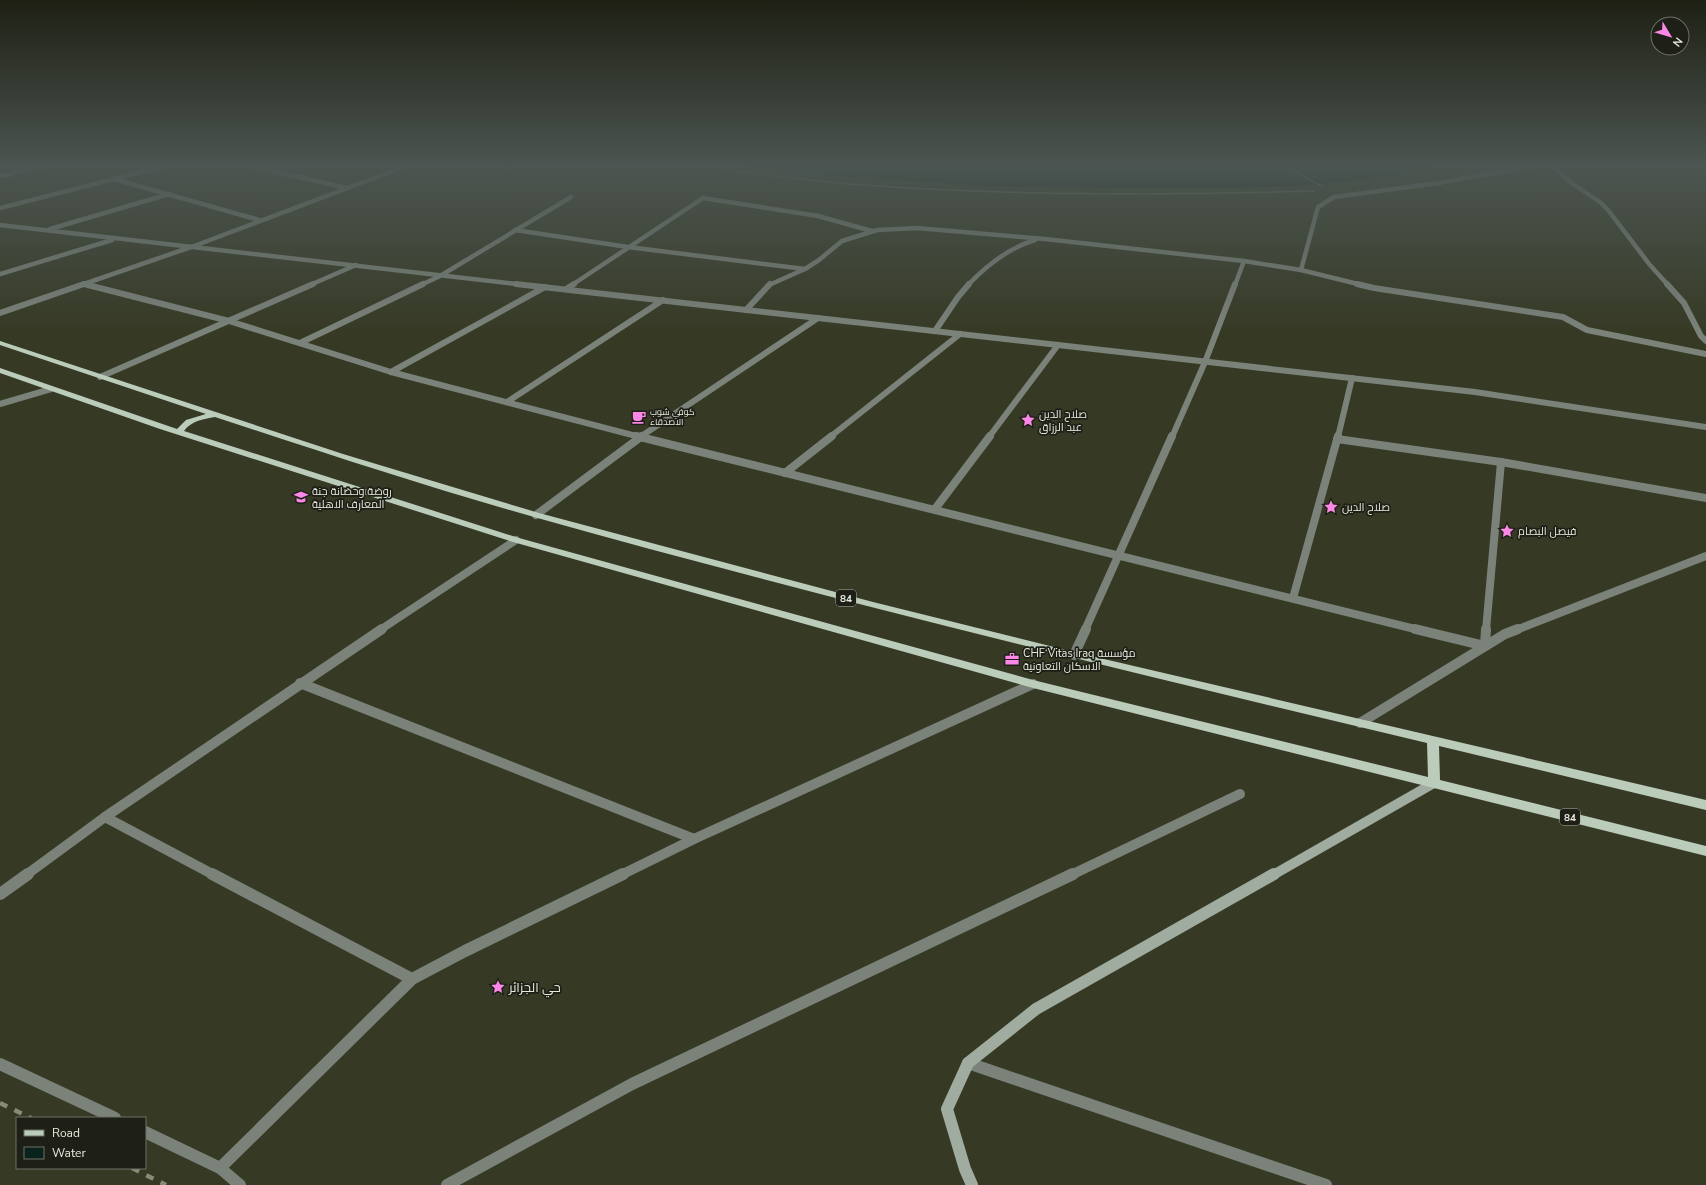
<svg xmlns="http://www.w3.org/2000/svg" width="1706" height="1185" viewBox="0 0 1706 1185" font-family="'Nunito Sans',Cairo,sans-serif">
  <rect width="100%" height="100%" fill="#363a25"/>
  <path fill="#09231c" d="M 735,165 L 1440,165 C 1343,190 1243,188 1143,188 C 1087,187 1031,188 976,185 C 896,181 815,175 735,165 Z"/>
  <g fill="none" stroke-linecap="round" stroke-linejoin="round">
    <g stroke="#939686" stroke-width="1.5" stroke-dasharray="1.5 1" stroke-linecap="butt">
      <polyline points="1283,165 1323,187"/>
      <path d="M 723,170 C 770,175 817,182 864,185 C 1014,196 1165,195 1315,191"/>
    </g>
    <g stroke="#7a827a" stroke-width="4.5">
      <polyline points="247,165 347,188"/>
      <polyline points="1552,165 1570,182 1600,202 1608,210 1650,265 1668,285"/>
      <polyline points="0,176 47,165"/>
      <polyline points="114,179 259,220"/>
      <polyline points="0,208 168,165"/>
      <polyline points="0,225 525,285"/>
      <polyline points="50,229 169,194"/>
      <polyline points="515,230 628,247 805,269 769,285"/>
      <polyline points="805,269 819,260 842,241 877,230 917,228 1045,239 1244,261 1301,270 1362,285"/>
      <polyline points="1301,270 1318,207 1334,197 1438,183 1537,165"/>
      <polyline points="0,274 112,240"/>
      <polyline points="84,284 88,285"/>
      <polyline points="81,285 194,246 406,166"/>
      <polyline points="310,285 356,265"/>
      <polyline points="421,285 440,276 571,197"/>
      <polyline points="572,285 703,198 818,216 872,231"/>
      <path d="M 968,285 C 987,265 1008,248 1035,240"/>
      <polyline points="1235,285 1244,261"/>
    </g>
    <g stroke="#7a827a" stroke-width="6">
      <polyline points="84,284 229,321 391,372 640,437"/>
      <polyline points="516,284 1475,392 1706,427"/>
      <polyline points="1357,284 1374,288 1563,317 1587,330 1706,354"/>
      <polyline points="1667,284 1684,303 1701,336 1706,341"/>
      <polyline points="566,289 574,284"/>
      <polyline points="746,310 770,284"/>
      <polyline points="0,313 84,284"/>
      <polyline points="935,331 958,297 969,284"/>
      <polyline points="300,343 423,284"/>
      <polyline points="391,372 545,287"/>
      <polyline points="100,377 313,284"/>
      <polyline points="507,402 663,300"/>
      <polyline points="0,404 51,389"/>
      <polyline points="640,437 818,318"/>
      <polyline points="830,437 960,334"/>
      <polyline points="989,437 1058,345"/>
      <polyline points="1172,437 1205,362 1235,284"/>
      <polyline points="1338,437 1352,378"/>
    </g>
    <g stroke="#7a827a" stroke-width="8">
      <polyline points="636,436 1419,630"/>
      <polyline points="1337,439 1501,462 1706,498"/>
      <polyline points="785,473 832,436"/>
      <polyline points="935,509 990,436"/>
      <polyline points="536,515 642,436"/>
      <polyline points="1293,598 1338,436"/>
      <polyline points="380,630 516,540"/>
      <polyline points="1085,630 1172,436"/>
      <polyline points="1486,630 1501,462"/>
      <polyline points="1516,630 1706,556"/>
    </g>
    <g stroke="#7a827a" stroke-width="10">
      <polyline points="1415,629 1485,646 1486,629"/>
      <polyline points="1074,655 1086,629"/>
      <polyline points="300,683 694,839"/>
      <polyline points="1360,723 1505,634 1518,629"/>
      <polyline points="105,817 214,875"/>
      <polyline points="26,875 105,817 382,629"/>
      <polyline points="621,875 694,839 1033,684"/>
      <polyline points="1071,875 1240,794"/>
    </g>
    <g stroke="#7a827a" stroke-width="12">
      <polyline points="212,874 412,979"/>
      <polyline points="0,894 28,874"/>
      <polyline points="968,1063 1326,1185"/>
      <polyline points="0,1064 115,1118"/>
      <polyline points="145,1132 220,1168 240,1185"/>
      <polyline points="220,1168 412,979 465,951 623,874"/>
      <polyline points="447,1185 632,1084 1073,874"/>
    </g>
    <polyline stroke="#9fac9f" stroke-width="10" points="1273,875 1434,783"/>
    <polyline stroke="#9fac9f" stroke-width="12" points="972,1185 965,1169 947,1109 968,1063 1036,1009 1274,874"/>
    <path fill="#bcb" fill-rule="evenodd" d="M 0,341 L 343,454 L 539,513 L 873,602 L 1074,652 L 1706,800 L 1706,810 L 1439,746 L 1440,780 L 1706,846 L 1706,856 L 1033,688 L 513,542 L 160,429 L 0,373 L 0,368 L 177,429 L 186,420 L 206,414 L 0,345 ZM 215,417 C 321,452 427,487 534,517 C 830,600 1129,672 1427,743 L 1428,777 L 1033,680 L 519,538 L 184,431 C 191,421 203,419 215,417 Z"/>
    <g stroke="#878b7a" stroke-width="4.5" stroke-dasharray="8 8" stroke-linecap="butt">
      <polyline points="0,1103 31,1118"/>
      <polyline points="132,1168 166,1185"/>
    </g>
  </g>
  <linearGradient id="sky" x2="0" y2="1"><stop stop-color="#1e2014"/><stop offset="0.5" stop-color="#4c5551"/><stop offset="1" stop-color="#4c5551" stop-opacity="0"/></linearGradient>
  <rect width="1706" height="331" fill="url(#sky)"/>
  <defs>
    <symbol id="cafe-bare" viewBox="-9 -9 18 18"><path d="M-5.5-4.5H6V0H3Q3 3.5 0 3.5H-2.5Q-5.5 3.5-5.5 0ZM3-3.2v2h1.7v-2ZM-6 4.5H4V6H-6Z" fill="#fb87e6" stroke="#1e2017" stroke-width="2.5" paint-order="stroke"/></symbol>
    <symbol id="sight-bare" viewBox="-9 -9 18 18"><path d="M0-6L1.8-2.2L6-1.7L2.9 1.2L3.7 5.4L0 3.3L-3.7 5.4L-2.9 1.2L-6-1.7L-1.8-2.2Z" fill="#fb87e6" stroke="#1e2017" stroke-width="2.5" paint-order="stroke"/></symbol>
    <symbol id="school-bare" viewBox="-9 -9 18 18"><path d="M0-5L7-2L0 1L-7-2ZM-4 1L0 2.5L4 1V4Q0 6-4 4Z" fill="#fb87e6" stroke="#1e2017" stroke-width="2.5" paint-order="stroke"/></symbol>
    <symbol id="office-bare" viewBox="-9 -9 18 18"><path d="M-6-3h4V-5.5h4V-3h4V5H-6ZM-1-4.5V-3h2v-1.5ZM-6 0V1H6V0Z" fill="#fb87e6" stroke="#1e2017" stroke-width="2.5" paint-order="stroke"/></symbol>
  </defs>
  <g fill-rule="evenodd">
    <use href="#cafe-bare" x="629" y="407" width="20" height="20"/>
    <use href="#sight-bare" x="1018" y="410" width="20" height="20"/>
    <use href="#school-bare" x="291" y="487" width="20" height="20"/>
    <use href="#sight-bare" x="1321" y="497" width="20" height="20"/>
    <use href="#sight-bare" x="1497" y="521" width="20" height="20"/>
    <use href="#office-bare" x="1002" y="649" width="20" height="20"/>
    <use href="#sight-bare" x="488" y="977" width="20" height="20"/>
  </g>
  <g text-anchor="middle" stroke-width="3.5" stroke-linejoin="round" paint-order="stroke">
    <g font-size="9" fill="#e7eadd" stroke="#1e2017" text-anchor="start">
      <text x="650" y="415">كوفي شوب<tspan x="650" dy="10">الاصدقاء</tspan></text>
    </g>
    <g fill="#1e2017" stroke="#abada2" stroke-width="1">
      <rect x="836" y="590" width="20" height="16" rx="3"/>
      <rect x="1560" y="809" width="20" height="16" rx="3"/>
    </g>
    <g font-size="10" font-weight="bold" fill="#e7eadd">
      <text x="846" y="602">84</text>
      <text x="1570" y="821">84</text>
    </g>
    <g font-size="11" fill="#e7eadd" stroke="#1e2017" text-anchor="start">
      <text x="1039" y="418">صلاح الدين<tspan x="1039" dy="13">عبد الرزاق</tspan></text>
      <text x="312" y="495">روضة وحضانة جنة<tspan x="312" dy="13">المعارف الاهلية</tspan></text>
      <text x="1342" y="511">صلاح الدين</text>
      <text x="1518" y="535">فيصل البصام</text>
      <text x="1023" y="657">CHF Vitas Iraq مؤسسة<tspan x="1023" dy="13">الاسكان التعاونية</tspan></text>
    </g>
    <g font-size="13" fill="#e7eadd" stroke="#1e2017" text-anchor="start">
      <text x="509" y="992">حي الجزائر</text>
    </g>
  </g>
  <rect x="16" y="1117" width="130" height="52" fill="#1e2017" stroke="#6e7166"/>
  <rect x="24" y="1130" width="20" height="6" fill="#bbccbb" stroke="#6e7166"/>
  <text x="52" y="1137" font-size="12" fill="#e7eadd">Road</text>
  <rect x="24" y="1147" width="20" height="12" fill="#09231c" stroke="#6e7166"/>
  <text x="52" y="1157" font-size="12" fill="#e7eadd">Water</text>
  <g transform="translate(1670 36) rotate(128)"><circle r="19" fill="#1e2017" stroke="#6e7166"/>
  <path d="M0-3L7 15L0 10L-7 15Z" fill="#fb87e6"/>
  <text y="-6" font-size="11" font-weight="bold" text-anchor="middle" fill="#e7eadd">N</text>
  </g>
</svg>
